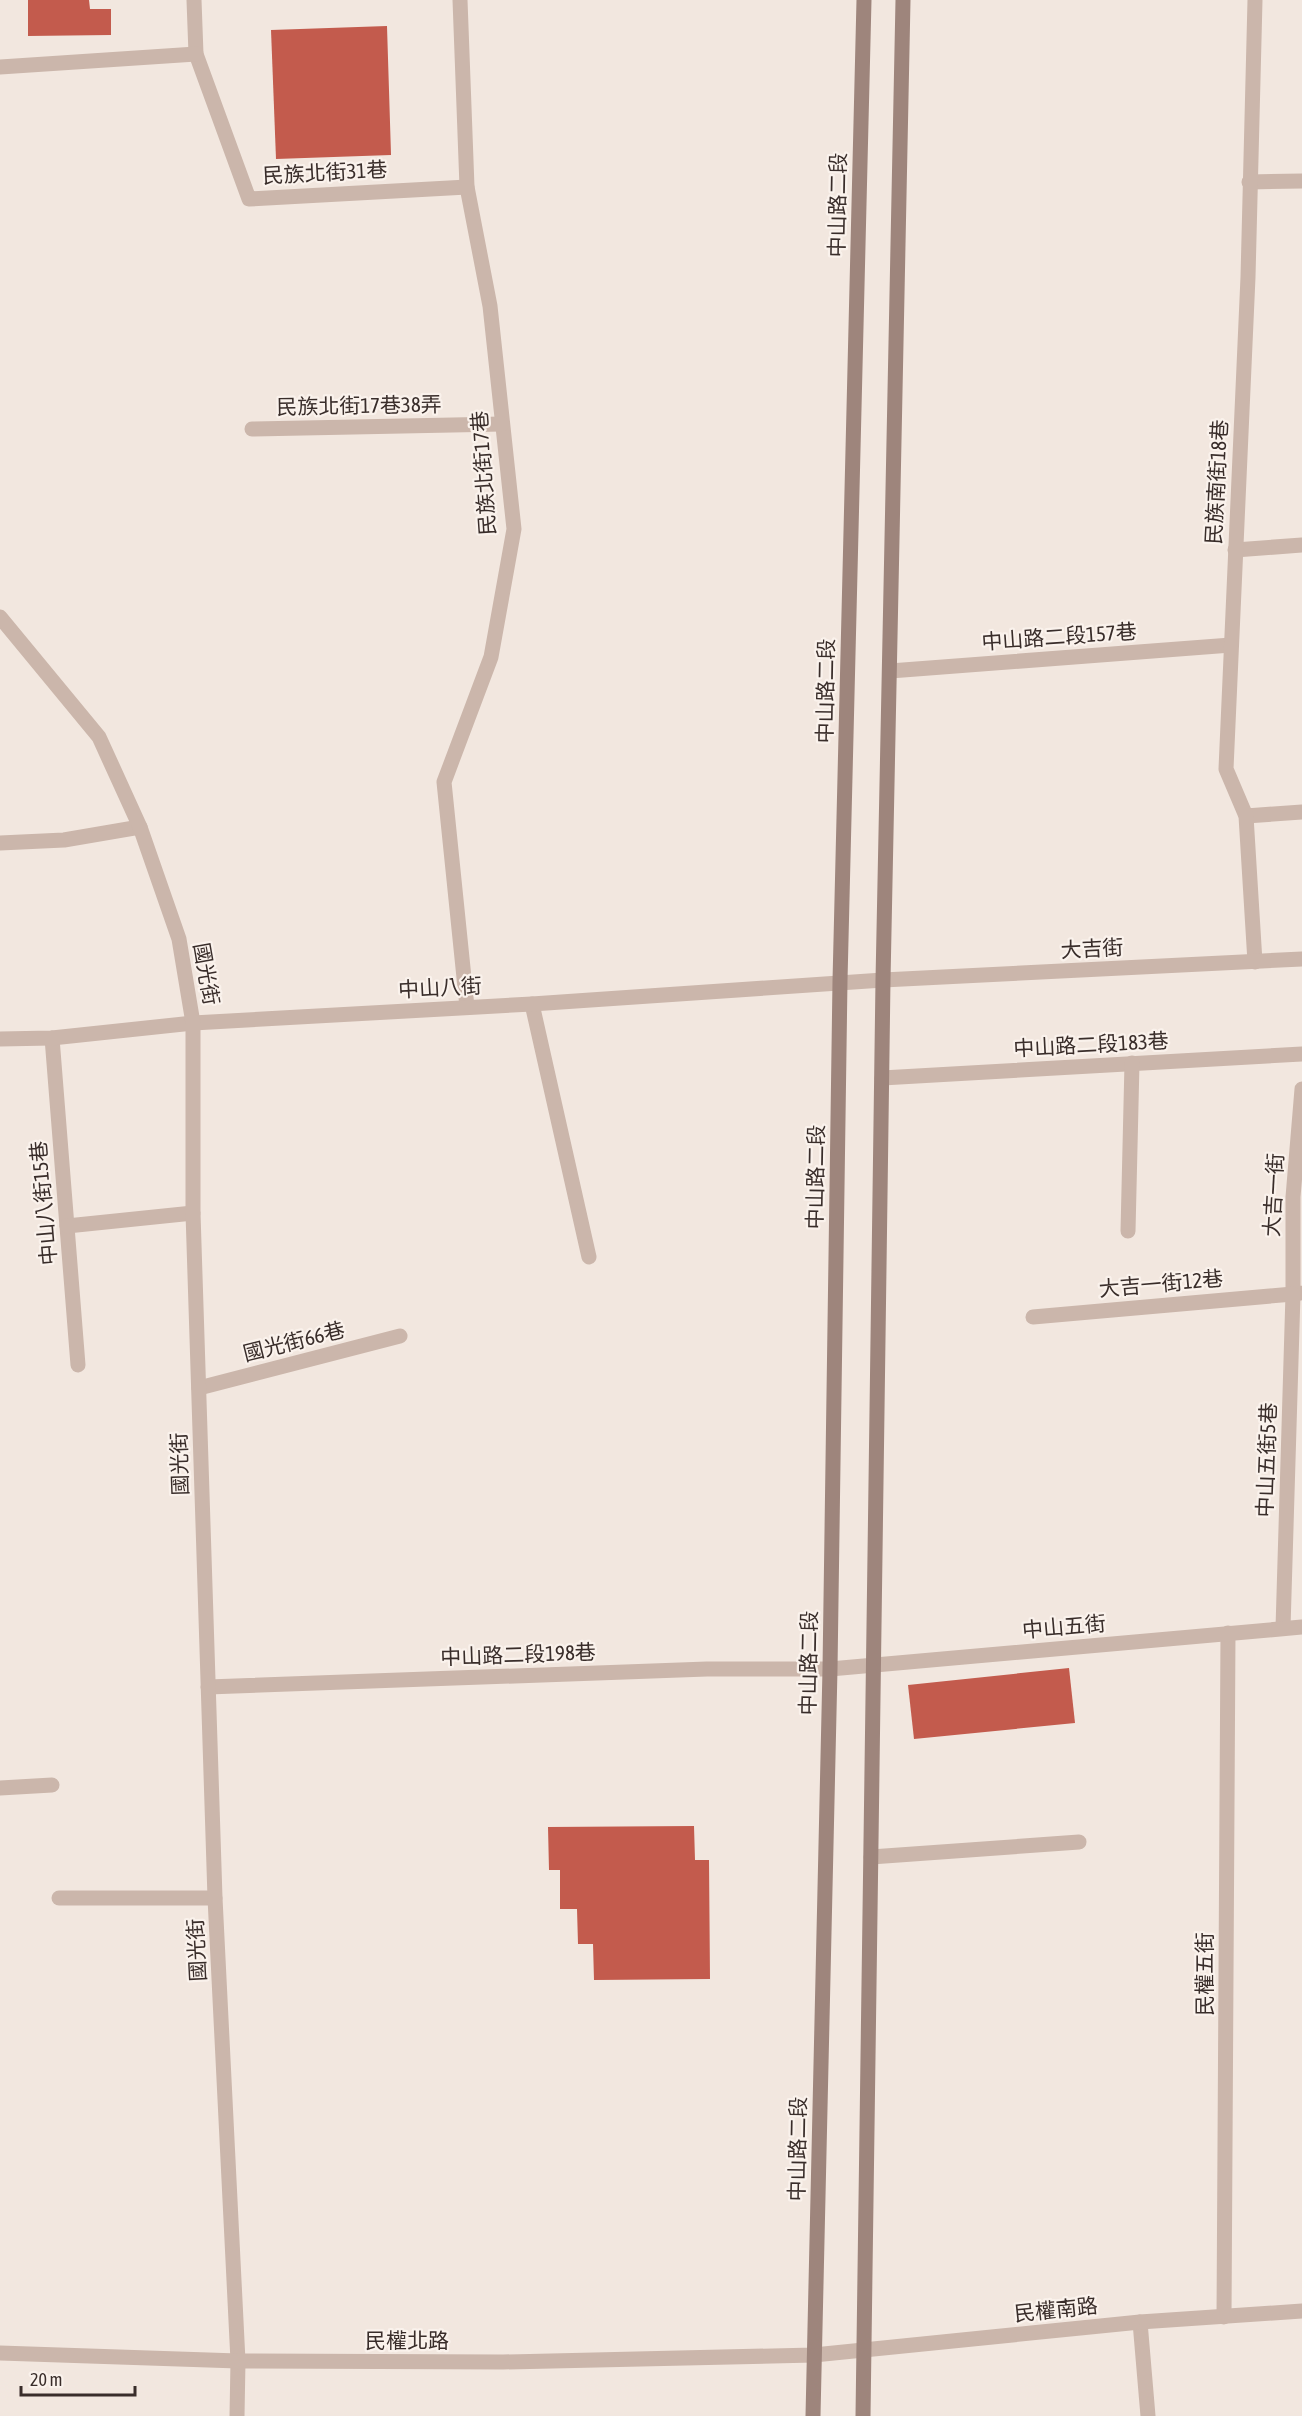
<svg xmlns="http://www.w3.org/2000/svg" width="1302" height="2416" viewBox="0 0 1302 2416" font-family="'Asap Condensed','Noto Sans TC',sans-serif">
  <rect width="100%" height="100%" fill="#f2e7df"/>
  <g fill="#c35b4d">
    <polygon points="28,0 89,0 90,9 111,9 111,35 28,36"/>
    <polygon points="387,26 391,155 276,159 271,30"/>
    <polygon points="1069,1668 1075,1723 914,1739 908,1685"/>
    <polygon points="694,1826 695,1860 709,1860 710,1979 594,1980 593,1944 578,1944 577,1909 560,1909 560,1870 549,1870 548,1827"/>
  </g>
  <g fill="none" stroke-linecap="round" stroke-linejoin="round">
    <g stroke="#cbb6ab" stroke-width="15">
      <polyline points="194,0 196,54 249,199 467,187"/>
      <polyline points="460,0 467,187 490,306 514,529 491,657 444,782 467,1007"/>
      <polyline points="0,67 196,54"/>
      <polyline points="1249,182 1302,181"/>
      <polyline points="252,429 502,424"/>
      <polyline points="1235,550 1302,545"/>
      <polyline points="890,671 1231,645"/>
      <polyline points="1246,816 1302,812"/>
      <polyline points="0,843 64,840 140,827"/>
      <polyline points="1255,962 1246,816 1226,769 1248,277 1255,0"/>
      <polyline points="532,1004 589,1257"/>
      <polyline points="52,1038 78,1365"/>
      <polyline points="0,1039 52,1038 193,1023 532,1004 883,980"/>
      <polyline points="882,1078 1302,1054"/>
      <polyline points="67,1226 193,1213"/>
      <polyline points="1128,1231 1132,1063"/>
      <polyline points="1300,1293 1293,1294 1293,1197 1302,1089"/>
      <polyline points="1033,1317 1293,1294 1283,1628"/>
      <polyline points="199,1388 400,1336"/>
      <polyline points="208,1687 707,1669 830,1669"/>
      <polyline points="871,1857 1079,1842"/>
      <polyline points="59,1898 215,1898"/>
      <polyline points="1224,2317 1228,1633"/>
      <polyline points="1140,2322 1148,2416"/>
    </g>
    <g stroke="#cbb6ab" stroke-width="15">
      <polyline points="0,617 99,737 140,827 179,939 193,1023 193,1213 215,1898 238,2361 237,2416"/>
      <polyline points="883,980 1302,959"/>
      <polyline points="830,1669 1302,1627"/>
      <polyline points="0,1788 52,1785"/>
      <polyline points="0,2353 238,2361 503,2362 814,2355 1140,2322 1302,2311"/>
    </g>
    <g stroke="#9e857c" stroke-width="15">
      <polyline points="813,2416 830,1669 840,981 864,0"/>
      <polyline points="863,2416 883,980 903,0"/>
    </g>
  </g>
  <g text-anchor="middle" stroke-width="4.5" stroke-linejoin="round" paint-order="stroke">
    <g font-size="21" fill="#392d2a" stroke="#faf2ec">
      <text transform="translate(325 173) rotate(-3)" y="7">民族北街31巷</text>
      <text transform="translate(838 205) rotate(-89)" y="7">中山路二段</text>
      <text transform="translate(359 406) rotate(-1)" y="7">民族北街17巷38弄</text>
      <text transform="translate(484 473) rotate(-94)" y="7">民族北街17巷</text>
      <text transform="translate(1217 482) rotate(-87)" y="7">民族南街18巷</text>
      <text transform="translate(1059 637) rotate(-4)" y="7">中山路二段157巷</text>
      <text transform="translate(826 691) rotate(-89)" y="7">中山路二段</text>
      <text transform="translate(1092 949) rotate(-3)" y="7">大吉街</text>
      <text transform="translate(206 974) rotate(80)" y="7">國光街</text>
      <text transform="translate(440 988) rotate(-3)" y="7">中山八街</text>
      <text transform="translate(1091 1045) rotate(-3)" y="7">中山路二段183巷</text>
      <text transform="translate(816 1177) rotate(-89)" y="7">中山路二段</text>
      <text transform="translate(1274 1195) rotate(-87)" y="7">大吉一街</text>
      <text transform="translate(44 1203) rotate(-95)" y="7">中山八街15巷</text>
      <text transform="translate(1161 1284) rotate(-5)" y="7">大吉一街12巷</text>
      <text transform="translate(294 1342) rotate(-14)" y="7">國光街66巷</text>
      <text transform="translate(1267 1460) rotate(-88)" y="7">中山五街5巷</text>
      <text transform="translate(180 1464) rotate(-92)" y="7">國光街</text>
      <text transform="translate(1064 1627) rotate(-5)" y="7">中山五街</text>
      <text transform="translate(518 1655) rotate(-2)" y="7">中山路二段198巷</text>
      <text transform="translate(809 1663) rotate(-89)" y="7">中山路二段</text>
      <text transform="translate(197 1950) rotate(-93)" y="7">國光街</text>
      <text transform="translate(1205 1974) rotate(-90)" y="7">民權五街</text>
      <text transform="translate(798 2149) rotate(-89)" y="7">中山路二段</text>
      <text transform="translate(1056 2310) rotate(-6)" y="7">民權南路</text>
      <text x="407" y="2348">民權北路</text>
    </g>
  </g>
  <path d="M21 2386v9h114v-9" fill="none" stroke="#392d2a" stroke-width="3"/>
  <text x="30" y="2386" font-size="18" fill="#392d2a" stroke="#faf2ec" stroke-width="4.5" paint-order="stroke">20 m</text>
</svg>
